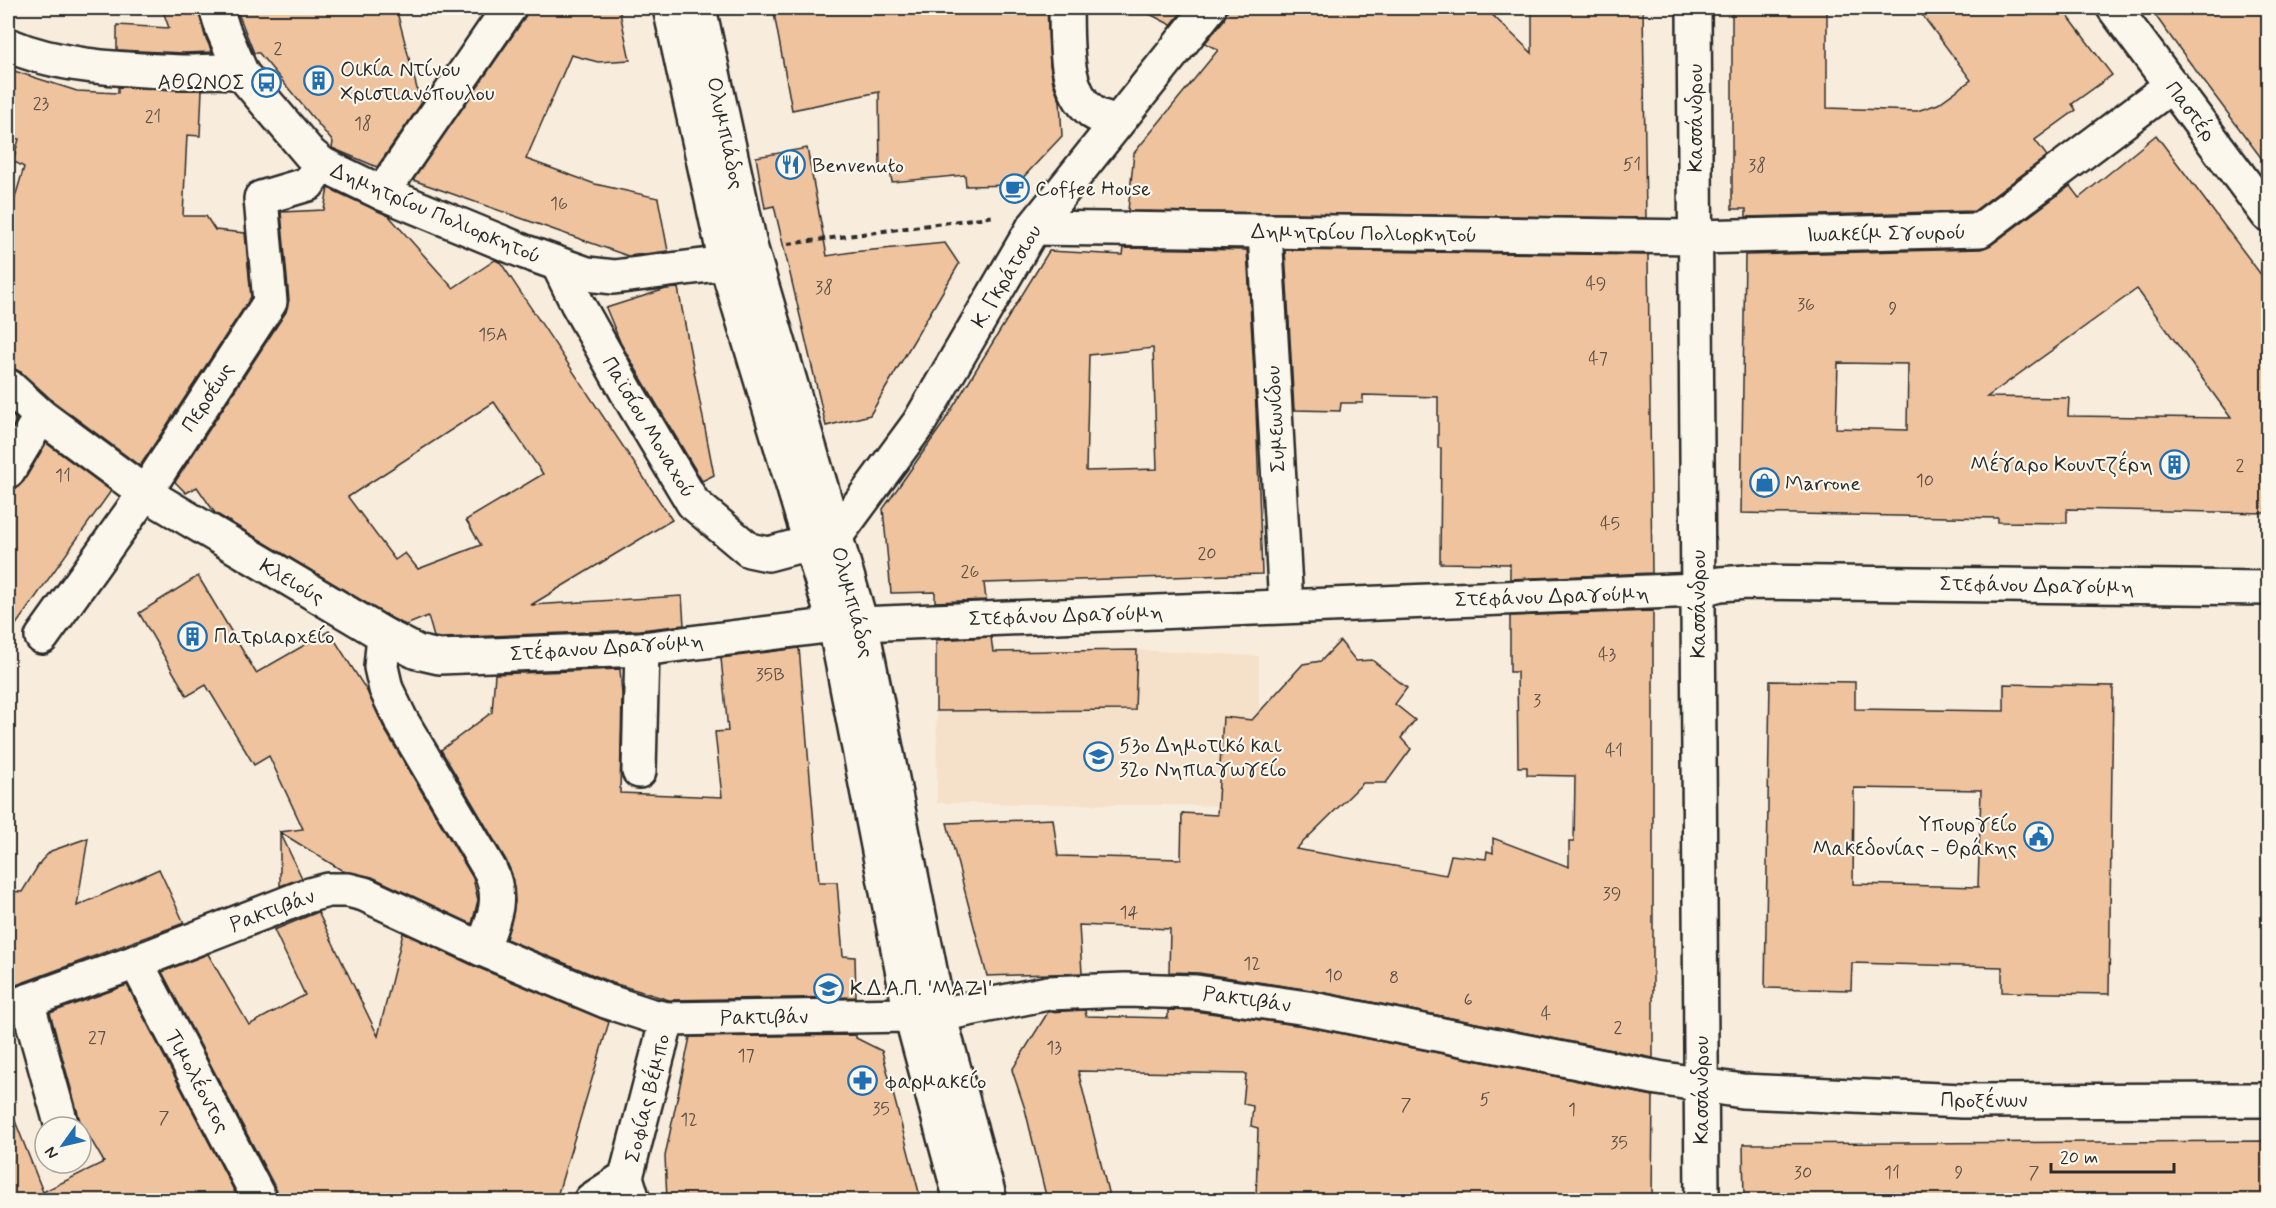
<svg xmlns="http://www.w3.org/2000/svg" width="2276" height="1208" viewBox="0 0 2276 1208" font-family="Mynerve,sans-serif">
  <rect width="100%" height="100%" fill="#f8eddc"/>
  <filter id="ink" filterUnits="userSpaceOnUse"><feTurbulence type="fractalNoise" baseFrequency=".0167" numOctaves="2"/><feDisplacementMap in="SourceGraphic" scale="12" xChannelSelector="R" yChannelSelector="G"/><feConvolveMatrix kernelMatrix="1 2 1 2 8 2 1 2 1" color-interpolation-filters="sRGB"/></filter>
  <g filter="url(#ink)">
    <polygon fill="#f5e0c9" points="1137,650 1259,656 1259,806 937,803 936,652"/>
    <g fill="#eec39e" stroke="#2b2b2b" stroke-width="1.5" fill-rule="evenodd">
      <polygon points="162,8 198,8 205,36 212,52 183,53 117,50 117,25 169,28"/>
      <polygon points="236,8 396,8 421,104 377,167 332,148 333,142 259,53 254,53"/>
      <polygon points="527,8 619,8 630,60 598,62 571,55 526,159 595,184 658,198 668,251 628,256 413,180 524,19"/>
      <polygon points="773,8 1047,8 1050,65 1053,83 1060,101 1062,136 1016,185 966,186 965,175 892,182 890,171 880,170 879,92 792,110"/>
      <polygon points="1138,8 1185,8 1171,25"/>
      <polygon points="1227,8 1485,8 1532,53 1532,8 1643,8 1646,218 1128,211 1134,153 1218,50 1205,43 1224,20"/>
      <polygon points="1732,8 1827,8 1827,108 1917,111 1938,104 1971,80 1917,8 2062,8 2112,75 2072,104 2076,110 2035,140 2047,156 1974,211 1746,217 1746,209 1732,209"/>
      <polygon points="2150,8 2268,8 2268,167 2173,40"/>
      <polygon points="8,69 77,91 118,93 118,87 202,90 200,136 187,135 183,216 206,216 215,230 245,233 251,297 140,466 53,401 21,372 8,368 8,221 24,167 13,161 19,139 8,137"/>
      <path d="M 2156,135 L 2268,284 L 2268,510 L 2266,510 L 2266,513 L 2067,509 L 2067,523 L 1998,522 L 1998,518 L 1741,513 L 1745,255 L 1981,249 L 1991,245 L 2070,186 L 2079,198 ZM 2137,289 L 2231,418 L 2068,416 L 2069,398 L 1987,397 ZM 1838,363 L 1908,364 L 1907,430 L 1836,428 Z"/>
      <polygon points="807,148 827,256 852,252 945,243 959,264 870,415 826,426 774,206 765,208 756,157"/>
      <path d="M 328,188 L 389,216 L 453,288 L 495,260 L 501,263 L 672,520 L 531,605 L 682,596 L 684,625 L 640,630 L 441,638 L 434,637 L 428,616 L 406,625 L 393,619 L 215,513 L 197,487 L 186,493 L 175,482 L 286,312 L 289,300 L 281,212 L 324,210 ZM 494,402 L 543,474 L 466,520 L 481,545 L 418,569 L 405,553 L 395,560 L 348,497 Z"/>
      <path d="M 1124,248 L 1247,250 L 1256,409 L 1262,574 L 984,583 L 986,600 L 935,602 L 935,592 L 891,593 L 883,509 L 942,425 L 1049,251 L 1123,255 ZM 1153,348 L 1157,469 L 1086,471 L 1089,355 Z"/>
      <polygon points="1285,250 1648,255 1652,573 1510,579 1510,564 1440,563 1441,448 1438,448 1438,397 1363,395 1363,403 1341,403 1340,411 1294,410"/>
      <polygon points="678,288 714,475 702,481 621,344 606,308 666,289"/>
      <polygon points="8,411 17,420 8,435"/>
      <polygon points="46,443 111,491 8,636 8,490 17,488 24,481"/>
      <polygon points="198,576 256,673 329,631 367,691 385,730 473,878 478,900 472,924 372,877 343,871 280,832 302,878 280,886 280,832 303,829 269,756 254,765 206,685 187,696 139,613"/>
      <polygon points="1653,611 1653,1058 1311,990 1199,973 1169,972 1170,929 1079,925 1082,973 987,976 947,823 1053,819 1058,856 1181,859 1182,813 1217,815 1223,717 1252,720 1303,664 1321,661 1340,641 1356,661 1372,660 1407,688 1395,704 1415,720 1401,738 1411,749 1386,783 1363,783 1296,849 1446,875 1451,855 1486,859 1487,851 1493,853 1493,838 1569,867 1569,842 1574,842 1575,776 1527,775 1527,767 1518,767 1517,672 1510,672 1510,616"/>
      <polygon points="991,637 993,652 1137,650 1135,710 936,711 936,640"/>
      <polygon points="799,648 819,882 837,882 843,956 855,957 856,997 669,1000 613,983 506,939 515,902 512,874 506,860 441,750 492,712 495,674 620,669 622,695 620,793 722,797 715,732 728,731 721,658"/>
      <path d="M 1770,681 L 1855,682 L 1855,709 L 2004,711 L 2004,684 L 2113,686 L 2109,994 L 2002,992 L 2002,967 L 1852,963 L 1851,990 L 1765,988 ZM 1854,788 L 1981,790 L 1978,887 L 1853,884 Z"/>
      <polygon points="88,838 77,906 159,869 184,923 8,988 8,891 22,892 41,861 51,851"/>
      <polygon points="318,912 378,1036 403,933 474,966 609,1022 556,1200 279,1200 277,1191 162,972 208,954 249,1025 305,995 274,930"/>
      <polygon points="127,985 239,1200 8,1200 8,1108 10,1108 43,1192 104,1162 80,1121 50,1013"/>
      <polygon points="1085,1010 1086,1016 1168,1018 1168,1010 1194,1011 1304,1026 1653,1096 1652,1200 1256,1200 1258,1128 1251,1126 1253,1106 1243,1104 1246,1074 1078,1071 1110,1200 1047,1200 1025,1109 1012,1070 1048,1012"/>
      <polygon points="856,1035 856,1038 882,1051 921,1200 667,1200 665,1156 690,1037"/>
      <polygon points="2268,1141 2268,1200 1744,1200 1743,1144"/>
    </g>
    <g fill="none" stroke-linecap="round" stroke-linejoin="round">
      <defs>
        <g id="minor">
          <polyline points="216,8 223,30 242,74"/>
          <path d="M 1066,8 C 1067,40 1063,88 1091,111 C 1097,117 1110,119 1117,122"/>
          <polyline points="2114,8 2268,215"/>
          <path d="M 8,45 C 62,68 124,69 182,72 C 202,73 223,68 242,74 L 310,154 L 322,164 L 382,193 L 525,252 L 587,274 L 614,277 L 726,263"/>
          <polyline points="382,193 509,8"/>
          <polyline points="1033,228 1696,237 1980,230 2172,85"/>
          <polyline points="1265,232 1286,606"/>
          <polyline points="558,264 577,303 628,394 693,503 749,550 768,554 836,536 919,423 1033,228 1209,8"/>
          <polyline points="8,386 41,416 145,493 384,635 417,652 439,657 642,649 835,625"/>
          <polyline points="8,471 41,416"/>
          <path d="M 384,635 L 381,667 L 386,689 L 401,720 L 490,870 C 504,899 493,921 482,949"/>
          <polyline points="42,637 145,493 270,302 261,198 308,184 322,164"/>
          <polyline points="639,771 642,649"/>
          <polyline points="136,962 260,1200"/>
          <polyline points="27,1001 62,1127"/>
          <polyline points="8,1008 136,962 306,896 328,890 348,890 364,894 482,949 606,1001 649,1015 667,1019 911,1015"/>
          <polyline points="591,1200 626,1177"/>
          <polyline points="633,1200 626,1177 667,1019"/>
        </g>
        <g id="major">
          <polyline points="670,8 726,263 835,625 911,1015 961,1200"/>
          <polyline points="699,8 751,249 861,623 939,1015 990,1200"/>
          <polyline points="1694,8 1702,1200"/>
          <polyline points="835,625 1698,590 1720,584 1747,582 2268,588"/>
          <polyline points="911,1015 939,1015 1048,993 1125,990 1196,992 1307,1008 1658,1078 1742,1091 1962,1101 2268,1100"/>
        </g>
      </defs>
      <use href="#minor" stroke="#2b2b2b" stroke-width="38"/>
      <use href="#major" stroke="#2b2b2b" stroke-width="38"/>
      <polyline stroke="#2b2b2b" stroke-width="4" stroke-dasharray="6 4.5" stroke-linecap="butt" points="788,244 995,216"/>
      <use href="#minor" stroke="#fbf7ec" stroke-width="33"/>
      <use href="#major" stroke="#fbf7ec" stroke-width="33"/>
    </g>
  </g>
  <defs>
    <symbol id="building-ring" viewBox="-11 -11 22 22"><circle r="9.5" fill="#fbf7ec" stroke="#1f6fb2" stroke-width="1.5"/><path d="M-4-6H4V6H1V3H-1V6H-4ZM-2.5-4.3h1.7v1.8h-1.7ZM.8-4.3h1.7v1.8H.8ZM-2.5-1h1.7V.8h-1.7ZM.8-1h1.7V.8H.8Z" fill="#1f6fb2"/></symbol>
    <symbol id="bus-ring" viewBox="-11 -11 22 22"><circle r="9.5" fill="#fbf7ec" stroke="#1f6fb2" stroke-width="1.5"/><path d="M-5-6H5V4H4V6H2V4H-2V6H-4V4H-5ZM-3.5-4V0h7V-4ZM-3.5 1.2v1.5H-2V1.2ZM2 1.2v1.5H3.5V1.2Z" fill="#1f6fb2"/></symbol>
    <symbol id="restaurant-ring" viewBox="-11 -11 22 22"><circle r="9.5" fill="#fbf7ec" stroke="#1f6fb2" stroke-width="1.5"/><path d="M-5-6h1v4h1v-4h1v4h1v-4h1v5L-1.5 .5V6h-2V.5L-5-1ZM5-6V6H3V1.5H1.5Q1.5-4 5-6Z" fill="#1f6fb2"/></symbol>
    <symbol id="cafe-ring" viewBox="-11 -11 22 22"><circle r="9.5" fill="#fbf7ec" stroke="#1f6fb2" stroke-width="1.5"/><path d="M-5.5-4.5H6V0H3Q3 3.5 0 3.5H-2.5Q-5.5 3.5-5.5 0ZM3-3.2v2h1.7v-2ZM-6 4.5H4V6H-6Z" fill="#1f6fb2"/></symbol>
    <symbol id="shop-ring" viewBox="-11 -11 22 22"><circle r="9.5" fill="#fbf7ec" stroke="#1f6fb2" stroke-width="1.5"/><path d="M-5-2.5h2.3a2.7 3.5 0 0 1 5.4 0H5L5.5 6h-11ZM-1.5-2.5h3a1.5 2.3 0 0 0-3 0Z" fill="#1f6fb2"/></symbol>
    <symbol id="school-ring" viewBox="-11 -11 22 22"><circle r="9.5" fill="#fbf7ec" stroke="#1f6fb2" stroke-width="1.5"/><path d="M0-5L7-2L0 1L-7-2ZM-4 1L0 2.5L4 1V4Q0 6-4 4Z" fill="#1f6fb2"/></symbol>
    <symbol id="civic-ring" viewBox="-11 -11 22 22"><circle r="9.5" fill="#fbf7ec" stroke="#1f6fb2" stroke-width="1.5"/><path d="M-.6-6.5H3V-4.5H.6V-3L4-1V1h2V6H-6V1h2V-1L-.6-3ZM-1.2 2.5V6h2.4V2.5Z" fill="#1f6fb2"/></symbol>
    <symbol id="pharmacy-ring" viewBox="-11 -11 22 22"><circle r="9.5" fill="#fbf7ec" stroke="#1f6fb2" stroke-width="1.5"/><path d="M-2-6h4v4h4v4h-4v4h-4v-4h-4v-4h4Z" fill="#1f6fb2"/></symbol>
  </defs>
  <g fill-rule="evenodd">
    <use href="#building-ring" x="302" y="64" width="33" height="33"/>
    <use href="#bus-ring" x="250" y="66" width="33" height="33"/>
    <use href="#restaurant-ring" x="774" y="148" width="33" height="33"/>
    <use href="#cafe-ring" x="998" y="172" width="33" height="33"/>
    <use href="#building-ring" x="2158" y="448" width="33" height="33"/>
    <use href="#shop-ring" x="1748" y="466" width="33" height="33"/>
    <use href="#building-ring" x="176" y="620" width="33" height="33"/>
    <use href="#school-ring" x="1082" y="740" width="33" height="33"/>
    <use href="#civic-ring" x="2022" y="820" width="33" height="33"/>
    <use href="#school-ring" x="812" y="972" width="33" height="33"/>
    <use href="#pharmacy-ring" x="846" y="1064" width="33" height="33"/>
  </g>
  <g text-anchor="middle" stroke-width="4.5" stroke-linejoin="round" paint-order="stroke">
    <g font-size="18" fill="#5c5148">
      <text x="278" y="54">2</text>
      <text x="41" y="109">23</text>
      <text x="153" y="122">21</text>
      <text x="363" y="129">18</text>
      <text x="1632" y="170">51</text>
      <text x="1757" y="171">38</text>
      <text x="559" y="209">16</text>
      <text x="1596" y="289">49</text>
      <text x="824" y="293">38</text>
      <text x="1806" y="310">36</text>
      <text x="1893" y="314">9</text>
      <text x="493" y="340">15A</text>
      <text x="1598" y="364">47</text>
      <text x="2240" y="471">2</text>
      <text x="63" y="481">11</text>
      <text x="1925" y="486">10</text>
      <text x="1610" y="529">45</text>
      <text x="1207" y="559">20</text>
      <text x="970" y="577">26</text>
      <text x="1607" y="660">43</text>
      <text x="770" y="680">35B</text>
      <text x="1537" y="706">3</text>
      <text x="1614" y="756">41</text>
      <text x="1612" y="899">39</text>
      <text x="1129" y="918">14</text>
      <text x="1252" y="969">12</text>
      <text x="1334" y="981">10</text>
      <text x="1394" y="983">8</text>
      <text x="1468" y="1005">6</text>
      <text x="1546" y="1019">4</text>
      <text x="1618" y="1033">2</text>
      <text x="97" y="1043">27</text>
      <text x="1054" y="1053">13</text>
      <text x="746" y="1061">17</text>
      <text x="1485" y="1105">5</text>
      <text x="1406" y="1110">7</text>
      <text x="881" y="1114">35</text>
      <text x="1572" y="1115">1</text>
      <text x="164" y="1123">7</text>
      <text x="689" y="1125">12</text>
      <text x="1619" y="1148">35</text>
      <text x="1803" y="1178">30</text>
      <text x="1892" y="1178">11</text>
      <text x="1959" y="1178">9</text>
      <text x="2034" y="1178">7</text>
    </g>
    <g font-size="21" fill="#2b2b2b" stroke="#fbf7ec" text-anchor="start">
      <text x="340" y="76">Οικία Ντίνου<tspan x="340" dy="24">Χριστιανόπουλου</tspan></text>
      <text x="245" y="89" text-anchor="end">ΑΘΩΝΟΣ</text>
      <text x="812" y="172">Benvenuto</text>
      <text x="1035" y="195">Coffee House</text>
      <text x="2153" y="471" text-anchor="end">Μέγαρο Κουντζέρη</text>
      <text x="1785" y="490">Marrone</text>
      <text x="214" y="643">Πατριαρχείο</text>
      <text x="1119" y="752">53ο Δημοτικό και<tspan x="1119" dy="24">32ο Νηπιαγωγείο</tspan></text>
      <text x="2017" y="831" text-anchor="end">Υπουργείο<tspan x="2017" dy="24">Μακεδονίας - Θράκης</tspan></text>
      <text x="850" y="995">Κ.Δ.Α.Π. 'ΜΑΖΙ'</text>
      <text x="884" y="1088">φαρμακείο</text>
    </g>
    <g font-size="21" fill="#2b2b2b" stroke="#fbf7ec">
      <text transform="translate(2191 111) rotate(53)" y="7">Παστέρ</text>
      <text transform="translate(1695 118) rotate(-90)" y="7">Κασσάνδρου</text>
      <text transform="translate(726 133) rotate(78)" y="7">Ολυμπιάδος</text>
      <text transform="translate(436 213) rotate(23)" y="7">Δημητρίου Πολιορκητού</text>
      <text transform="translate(1364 233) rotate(1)" y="7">Δημητρίου Πολιορκητού</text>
      <text transform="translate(1886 233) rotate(-1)" y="7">Ιωακείμ Σγουρού</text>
      <text transform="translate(1006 276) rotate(-59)" y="7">Κ. Γκράτσιου</text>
      <text transform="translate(207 397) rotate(-57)" y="7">Περσέως</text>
      <text transform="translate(1275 419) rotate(-93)" y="7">Συμεωνίδου</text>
      <text transform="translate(649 427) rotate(59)" y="7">Παϊσίου Μοναχού</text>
      <text transform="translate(292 581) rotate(30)" y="7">Κλειούς</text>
      <text transform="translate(2037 585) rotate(1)" y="7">Στεφάνου Δραγούμη</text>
      <text transform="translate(1552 596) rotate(-2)" y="7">Στεφάνου Δραγούμη</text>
      <text transform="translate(853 602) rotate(75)" y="7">Ολυμπιάδος</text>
      <text transform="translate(1698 604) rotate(-90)" y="7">Κασσάνδρου</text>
      <text transform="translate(1066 615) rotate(-2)" y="7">Στεφάνου Δραγούμη</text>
      <text transform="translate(607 647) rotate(-4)" y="7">Στέφανου Δραγούμη</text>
      <text transform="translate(272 910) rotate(-20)" y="7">Ρακτιβάν</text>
      <text transform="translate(1247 999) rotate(8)" y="7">Ρακτιβάν</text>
      <text transform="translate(764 1017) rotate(-1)" y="7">Ρακτιβάν</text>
      <text transform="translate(198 1081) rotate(62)" y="7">Τιμολέοντος</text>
      <text transform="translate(1701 1090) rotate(-90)" y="7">Κασσάνδρου</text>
      <text transform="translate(647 1098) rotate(-76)" y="7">Σοφίας Βέμπο</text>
      <text x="1984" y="1107">Προξένων</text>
    </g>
  </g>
  <rect width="2276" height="1208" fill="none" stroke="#fbf7ec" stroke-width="30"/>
  <rect x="15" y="15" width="2246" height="1178" fill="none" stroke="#2b2b2b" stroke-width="2" filter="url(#ink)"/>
  <g transform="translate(63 1145) rotate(236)"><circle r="28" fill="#fbf7ec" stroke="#a8a59f" stroke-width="1.5"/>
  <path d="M0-4.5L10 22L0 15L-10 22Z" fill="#1f6fb2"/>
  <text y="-9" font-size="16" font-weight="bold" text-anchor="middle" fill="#2b2b2b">N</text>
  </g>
  <path d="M2051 1163v9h123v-9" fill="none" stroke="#2b2b2b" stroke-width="3"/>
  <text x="2060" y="1163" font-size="18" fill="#2b2b2b" stroke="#fbf7ec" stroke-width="4.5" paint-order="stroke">20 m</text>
</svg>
